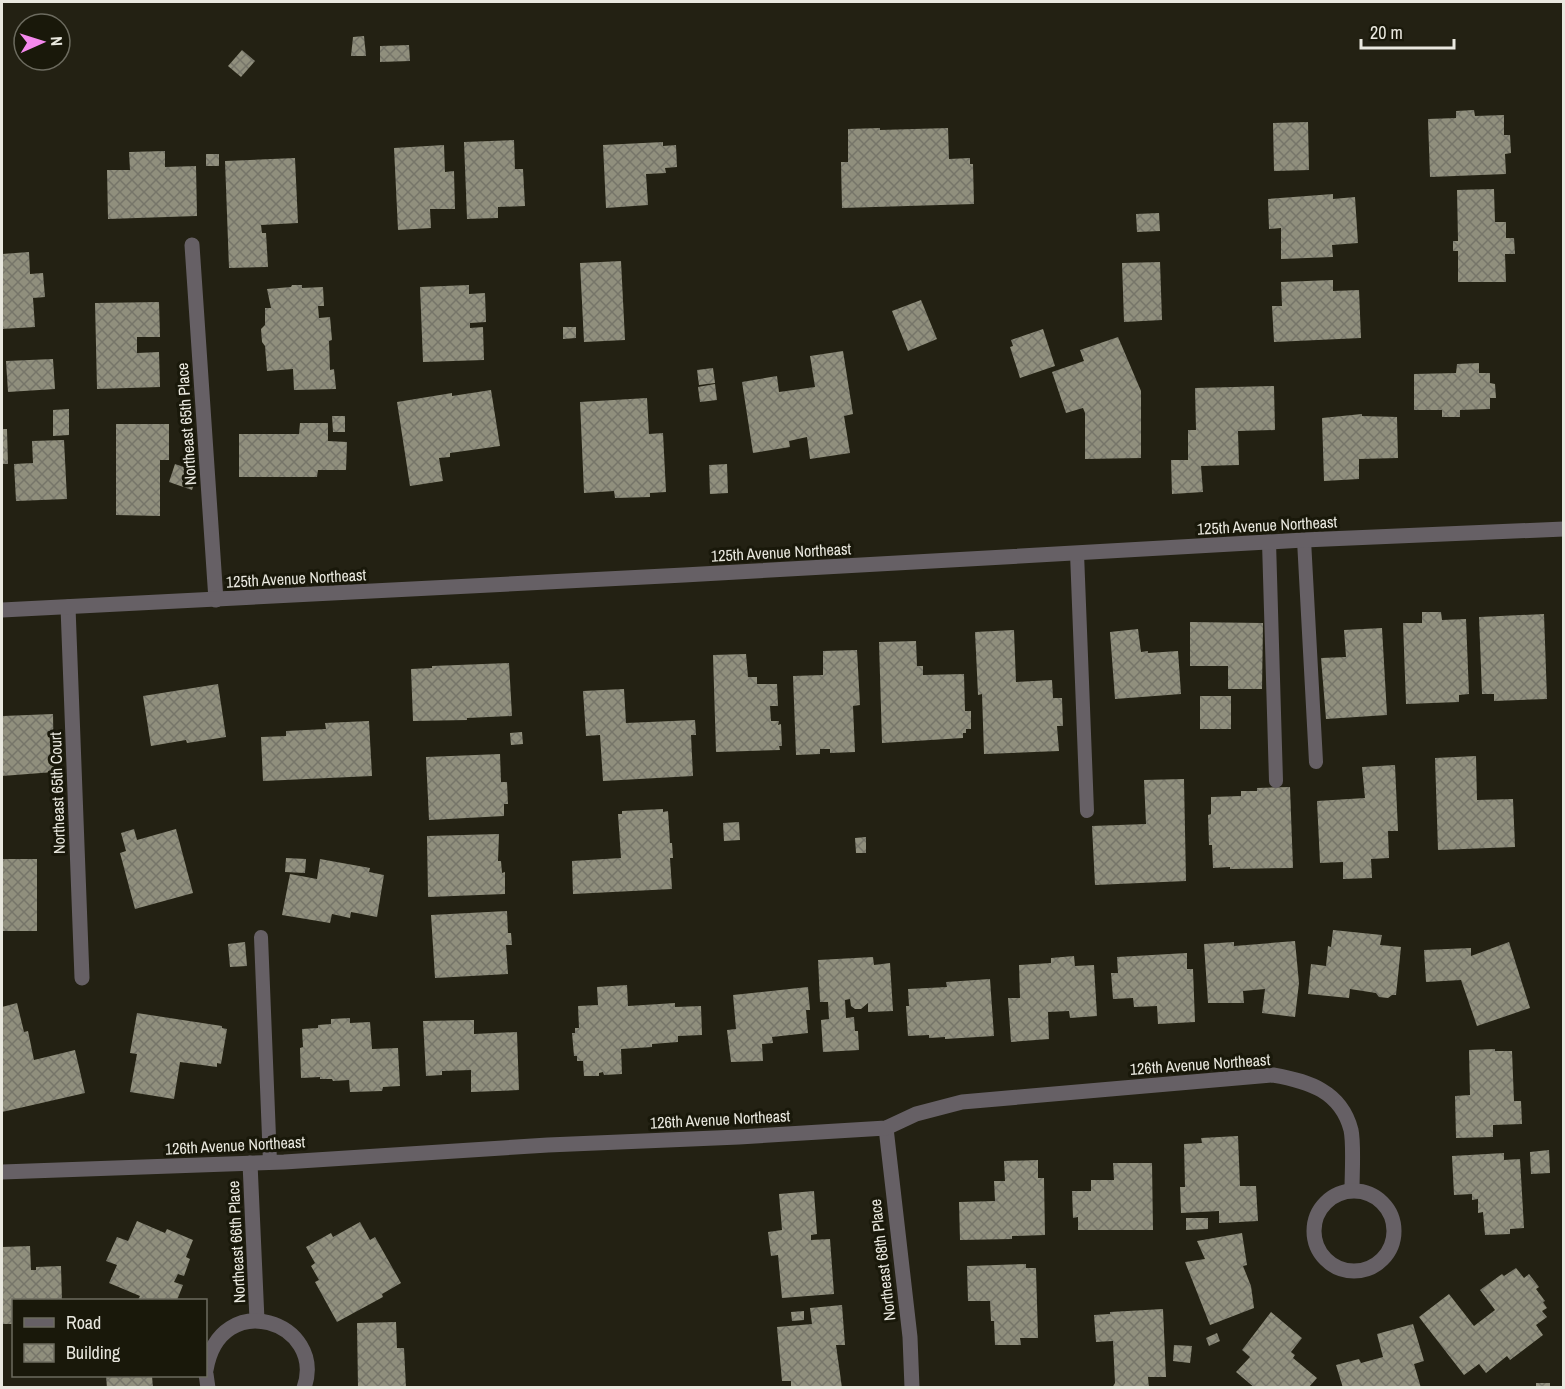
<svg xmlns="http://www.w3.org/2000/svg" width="1565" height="1389" viewBox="0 0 1565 1389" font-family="'Archivo Narrow',sans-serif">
  <defs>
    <pattern id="building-cross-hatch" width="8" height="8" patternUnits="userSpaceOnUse" patternTransform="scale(1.5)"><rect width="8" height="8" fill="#908f7d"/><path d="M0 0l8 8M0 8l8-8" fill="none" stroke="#767569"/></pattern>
  </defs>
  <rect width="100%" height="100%" fill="#232113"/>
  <g fill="url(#building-cross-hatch)">
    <polygon points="364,36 366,56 351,56 353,37"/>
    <polygon points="409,45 410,61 380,62 380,46"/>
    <polygon points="242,50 255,61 241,77 228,66"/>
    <polygon points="1474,110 1475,116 1504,115 1504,135 1510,135 1511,153 1505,154 1506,174 1430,177 1428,119 1456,118 1456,111"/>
    <polygon points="1308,122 1309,170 1274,171 1273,123"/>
    <polygon points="880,128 880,130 948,128 949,159 970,158 970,164 973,164 974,204 842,208 841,162 848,162 848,129"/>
    <polygon points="514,140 515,169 523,169 525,206 498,207 498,218 467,219 464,142"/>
    <polygon points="663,142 663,146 676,145 677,167 665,168 666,173 646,174 648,205 606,208 603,145"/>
    <polygon points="444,145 445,172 454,171 455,209 430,209 431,228 398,230 394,148"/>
    <polygon points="165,151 165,167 196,166 197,216 108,219 107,170 130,170 129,152"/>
    <rect x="206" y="154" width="13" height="12"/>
    <polygon points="295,158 298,223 261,225 262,233 266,233 268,267 229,268 225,161"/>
    <polygon points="1494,189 1495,222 1506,222 1506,238 1514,238 1515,254 1505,254 1506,282 1458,282 1458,251 1453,251 1453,241 1458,241 1457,190"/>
    <polygon points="1333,194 1333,199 1355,197 1358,243 1332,245 1333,257 1281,259 1281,228 1269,229 1268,199"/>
    <polygon points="1159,213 1160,231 1137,232 1136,214"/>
    <polygon points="29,252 30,274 43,273 45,297 33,298 35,327 2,329 2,254"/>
    <polygon points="621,261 625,340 584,342 580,263"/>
    <polygon points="1160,262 1162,320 1124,322 1122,263"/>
    <polygon points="1333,280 1333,291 1359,290 1361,338 1274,342 1272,306 1282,306 1281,282"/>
    <polygon points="292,285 302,285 302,288 323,287 324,306 318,306 319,318 330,317 332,340 329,341 330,370 334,369 336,389 294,390 293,369 267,371 265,346 262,342 261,329 265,325 265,308 271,308 267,289 291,287"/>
    <polygon points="469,285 469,294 485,293 486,322 470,323 470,328 483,327 484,360 423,362 420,287"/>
    <polygon points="921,300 937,339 908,351 892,311"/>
    <polygon points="159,302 160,337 137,337 137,353 159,352 160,387 97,389 95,303"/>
    <polygon points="563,327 576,327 576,338 563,339"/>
    <polygon points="1043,329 1055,366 1020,378 1010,347 1013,346 1011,340"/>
    <polygon points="1118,337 1141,391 1141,458 1085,459 1085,413 1083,408 1066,413 1052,372 1084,361 1080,350"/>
    <polygon points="843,351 853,414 844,416 850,453 810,459 807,437 789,441 790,447 753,453 742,382 777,376 779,392 815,387 810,356"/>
    <polygon points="53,359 55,389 8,392 6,361"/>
    <polygon points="1479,363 1479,373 1490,373 1490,383 1495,384 1496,398 1490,398 1490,409 1460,410 1460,417 1442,417 1442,410 1414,410 1414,374 1456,373 1457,364"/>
    <polygon points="713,368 715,383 699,385 697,370"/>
    <polygon points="715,384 717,400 700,402 698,387"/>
    <polygon points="1274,386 1275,430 1238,431 1239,465 1201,466 1203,492 1172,494 1171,460 1188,460 1188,430 1196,430 1195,388"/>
    <polygon points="491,390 500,446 450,453 450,457 439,458 443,481 410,486 397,402 452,393 452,396"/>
    <polygon points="647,398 649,434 663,433 666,492 650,493 650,497 615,498 614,491 584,493 580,402"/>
    <polygon points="69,409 69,435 53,436 53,410"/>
    <polygon points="1362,414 1362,416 1397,417 1398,458 1359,459 1359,479 1324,481 1322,418"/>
    <polygon points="332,416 345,416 345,432 333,432"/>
    <polygon points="300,423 328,423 328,441 347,442 346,470 318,470 317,477 239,477 239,434 299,434"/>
    <polygon points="116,424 169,424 169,460 160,460 160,516 116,515"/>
    <polygon points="2,429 7,429 8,464 2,464"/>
    <polygon points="64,440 67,499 16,501 14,464 33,463 32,441"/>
    <polygon points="175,464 198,472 192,490 169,482"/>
    <polygon points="727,464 728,493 710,494 709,465"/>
    <polygon points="1422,612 1441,612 1442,620 1466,619 1469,694 1459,695 1459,702 1406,704 1403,623 1422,623"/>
    <polygon points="1544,614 1547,699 1494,701 1494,694 1482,694 1479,617"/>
    <polygon points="1190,622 1263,623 1262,689 1228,689 1228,666 1190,666"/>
    <polygon points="1382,628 1387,715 1326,719 1321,658 1346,657 1344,630"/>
    <polygon points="1138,629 1141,652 1148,651 1148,653 1178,651 1181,694 1115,699 1110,632"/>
    <polygon points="1014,630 1016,682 1052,680 1053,698 1062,698 1063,726 1057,726 1059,751 984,754 982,694 978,695 975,632"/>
    <polygon points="916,641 917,666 923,666 923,675 964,674 965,711 971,711 971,729 966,729 966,733 963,733 963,738 882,743 879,642"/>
    <polygon points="857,650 860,705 853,706 855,752 830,753 830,749 820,749 820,754 796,755 793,676 823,675 823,651"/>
    <polygon points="746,654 748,677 757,677 757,684 777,684 778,706 770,706 771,721 779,721 778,725 781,724 782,746 779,746 780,750 716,752 713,655"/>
    <polygon points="509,663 512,716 467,718 467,720 413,721 411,669 432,668 432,666"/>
    <polygon points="218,684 226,737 187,743 186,740 151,746 143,696"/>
    <polygon points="624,689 626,723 695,720 696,735 691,735 693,776 603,781 600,735 586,736 583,691"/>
    <rect x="1200" y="696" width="31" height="33"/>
    <polygon points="53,714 54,772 2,776 3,716"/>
    <polygon points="369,721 372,776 263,781 261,737 286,736 286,731 326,729 325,723"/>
    <polygon points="522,732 523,744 511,745 510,733"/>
    <polygon points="500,754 501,782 507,782 508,804 504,804 504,816 429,820 426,757"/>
    <polygon points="1476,756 1477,800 1513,799 1515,847 1438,850 1435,758"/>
    <polygon points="1395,765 1398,831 1388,831 1389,858 1371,859 1372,878 1343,879 1343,862 1320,863 1317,801 1365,798 1362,767"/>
    <polygon points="1184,779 1186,881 1095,885 1092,826 1146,824 1144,780"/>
    <polygon points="1290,787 1293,868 1230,869 1230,867 1213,868 1212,845 1209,845 1208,815 1211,814 1211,797 1241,796 1241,791 1257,791 1257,788"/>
    <polygon points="663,809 663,812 668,811 670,843 672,843 673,858 670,858 672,889 573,894 572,861 621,858 618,814 622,814 622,811"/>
    <polygon points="739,822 740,840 724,841 723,823"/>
    <polygon points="134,829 137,840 176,829 193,893 135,909 120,853 126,851 121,833"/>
    <polygon points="499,834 498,861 501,861 502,873 505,872 505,894 428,897 427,836"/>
    <polygon points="866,837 866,853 856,853 855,838"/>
    <polygon points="286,858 306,859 305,873 285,872"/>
    <rect x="2" y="859" width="35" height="72"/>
    <polygon points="320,859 370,868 369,872 384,875 377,917 351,912 350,918 332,914 330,923 282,915 290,874 317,879"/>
    <polygon points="507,911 508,933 511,933 512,945 506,945 508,974 435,978 431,915"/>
    <polygon points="1333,930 1382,935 1380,945 1401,947 1396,995 1392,995 1388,998 1379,997 1376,993 1350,989 1349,998 1308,994 1311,964 1326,966 1328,946 1331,947"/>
    <polygon points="1295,941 1299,983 1295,1017 1262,1013 1265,989 1243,991 1244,1003 1208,1003 1204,944 1234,942 1234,946"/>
    <polygon points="245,942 247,966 230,967 228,944"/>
    <polygon points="1509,942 1530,1008 1477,1026 1461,980 1426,982 1424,950 1471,948 1471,956"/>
    <polygon points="1187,953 1187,969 1193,969 1195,1022 1158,1024 1157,1006 1134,1007 1133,998 1113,999 1111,973 1118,973 1117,957"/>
    <polygon points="1074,956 1075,966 1094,965 1097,1016 1070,1018 1069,1011 1048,1012 1049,1039 1011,1042 1008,998 1020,998 1019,965 1051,963 1051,958"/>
    <polygon points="873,957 874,965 890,963 893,1011 868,1012 868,1003 861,1009 855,1009 851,1006 850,999 845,1000 846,1018 854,1017 855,1031 858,1031 859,1050 823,1052 821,1020 829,1019 828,1002 820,1002 818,960"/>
    <polygon points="990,979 994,1036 945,1039 945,1037 929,1038 929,1035 908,1036 906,1006 909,1006 908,989 947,987 946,982"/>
    <polygon points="627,985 628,1006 675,1003 675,1007 701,1006 702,1035 678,1036 678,1042 652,1044 652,1047 621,1049 622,1074 604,1075 603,1072 599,1073 599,1076 584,1076 583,1061 577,1061 577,1056 574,1056 572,1033 575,1033 575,1028 579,1028 578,1006 598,1005 597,987"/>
    <polygon points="808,987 810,1010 806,1010 808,1033 772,1037 773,1043 762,1044 763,1061 731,1062 727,1030 736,1029 733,995"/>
    <polygon points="17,1003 24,1032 28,1031 34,1060 75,1050 85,1093 2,1112 2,1007"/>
    <polygon points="137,1013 222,1026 222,1028 227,1029 221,1064 217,1063 217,1067 180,1062 174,1099 130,1092 137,1054 130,1053"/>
    <polygon points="350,1018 350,1023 370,1022 372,1049 398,1048 400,1086 383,1087 382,1091 350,1092 349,1080 333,1081 332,1079 320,1079 320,1077 301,1078 300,1048 303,1047 302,1029 318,1028 318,1025 331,1024 331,1019"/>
    <polygon points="474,1020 474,1034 517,1032 519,1090 471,1092 471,1070 442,1071 442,1075 426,1076 423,1021"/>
    <polygon points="1495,1049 1495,1051 1512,1051 1514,1101 1521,1101 1522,1124 1493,1125 1493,1137 1456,1138 1455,1096 1470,1095 1469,1050"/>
    <polygon points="1238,1136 1240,1186 1256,1186 1258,1221 1219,1223 1219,1211 1181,1213 1180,1187 1185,1187 1184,1144 1202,1143 1201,1138"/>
    <polygon points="1549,1150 1550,1173 1531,1174 1530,1152"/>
    <polygon points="1504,1153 1504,1160 1520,1159 1524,1228 1510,1229 1510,1234 1485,1235 1483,1212 1478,1213 1478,1199 1472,1200 1472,1194 1454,1195 1452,1156"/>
    <polygon points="1038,1160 1038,1178 1044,1178 1045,1235 1012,1236 1012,1239 960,1240 959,1202 995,1201 994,1181 1005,1181 1004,1161"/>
    <polygon points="1113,1163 1152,1163 1153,1230 1078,1230 1078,1217 1073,1218 1072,1191 1091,1191 1091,1180 1114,1180"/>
    <polygon points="814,1191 817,1234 811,1235 811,1240 830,1239 834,1294 782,1298 778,1255 771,1256 768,1232 782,1230 779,1194"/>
    <polygon points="1186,1218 1208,1218 1208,1229 1186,1230"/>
    <polygon points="137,1221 165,1233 167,1229 193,1240 186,1257 190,1259 184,1276 178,1274 174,1282 183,1285 177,1300 138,1300 140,1296 109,1283 117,1265 106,1261 117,1237 128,1241"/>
    <polygon points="360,1222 370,1240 375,1237 401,1283 382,1294 383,1297 337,1322 315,1282 319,1280 311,1266 315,1263 306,1247 331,1233 333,1237"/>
    <polygon points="1242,1233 1247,1265 1243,1266 1251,1286 1254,1308 1210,1325 1185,1262 1205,1259 1197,1241"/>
    <polygon points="30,1246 31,1270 36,1270 36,1267 61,1266 62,1300 14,1300 14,1324 2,1324 2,1247"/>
    <polygon points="1026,1264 1026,1268 1036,1268 1038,1338 1020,1338 1021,1345 995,1345 994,1321 991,1321 990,1301 968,1301 967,1266"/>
    <polygon points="1516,1268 1524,1278 1529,1274 1539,1287 1536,1289 1545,1301 1543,1302 1547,1308 1542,1311 1547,1317 1536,1325 1543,1335 1510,1360 1507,1356 1486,1373 1479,1364 1464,1375 1419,1317 1449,1294 1474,1326 1495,1310 1480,1290 1502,1274 1504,1276"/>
    <polygon points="842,1305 845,1345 836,1345 842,1388 791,1388 791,1381 782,1381 777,1327 812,1324 810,1308"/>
    <polygon points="1163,1309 1166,1377 1148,1377 1149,1388 1112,1388 1115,1383 1113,1341 1096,1342 1094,1315 1110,1314 1110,1312"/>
    <polygon points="804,1311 804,1320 792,1321 791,1312"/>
    <polygon points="1271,1312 1302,1338 1291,1352 1295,1355 1293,1358 1317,1378 1308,1388 1255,1388 1236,1372 1250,1357 1242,1350"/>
    <polygon points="396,1322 397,1348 404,1348 406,1388 358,1388 357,1323"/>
    <polygon points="1413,1324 1424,1361 1414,1364 1421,1388 1343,1388 1336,1365 1359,1359 1361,1363 1383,1357 1377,1334"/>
    <polygon points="1217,1333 1220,1341 1209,1346 1206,1338"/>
    <polygon points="1174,1345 1192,1346 1190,1363 1173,1361"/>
    <polygon points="106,1376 152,1376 153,1388 107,1388"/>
    <rect x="1536" y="1383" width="14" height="5"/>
  </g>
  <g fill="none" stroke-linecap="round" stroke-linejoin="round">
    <g stroke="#666065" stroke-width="14">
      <polyline points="1304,540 1316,762"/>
      <polyline points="1269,542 1276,781"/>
      <polyline points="1077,553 1087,811"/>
      <polyline points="261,937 270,1162"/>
    </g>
    <g stroke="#666065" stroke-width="15">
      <polyline points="192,245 216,600"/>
      <polyline points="68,607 82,978"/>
      <polyline points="2,610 684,575 1304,540 1564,529"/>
      <polyline points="886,1128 910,1337 912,1388"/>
      <polyline points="250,1163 257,1320"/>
      <path d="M 2,1172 L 284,1162 L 548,1145 L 739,1137 L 886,1128 L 916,1114 L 962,1102 L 1273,1075 C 1308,1081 1341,1091 1351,1130 C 1354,1144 1352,1174 1352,1190"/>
      <circle cx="1354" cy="1231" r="40"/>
      <path d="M 206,1370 C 220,1286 327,1322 304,1388"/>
      <polyline points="206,1374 208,1388"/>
    </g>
  </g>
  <g text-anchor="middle" stroke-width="6" stroke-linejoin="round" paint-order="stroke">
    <g font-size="16" fill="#e9e8df" stroke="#19180a">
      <text transform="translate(186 424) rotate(-94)" y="6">Northeast 65th Place</text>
      <text transform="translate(1267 525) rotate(-3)" y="6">125th Avenue Northeast</text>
      <text transform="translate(781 552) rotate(-3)" y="6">125th Avenue Northeast</text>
      <text transform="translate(296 578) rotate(-3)" y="6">125th Avenue Northeast</text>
      <text transform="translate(57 793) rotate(-92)" y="6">Northeast 65th Court</text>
      <text transform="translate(1200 1064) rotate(-4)" y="6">126th Avenue Northeast</text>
      <text transform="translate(720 1119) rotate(-3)" y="6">126th Avenue Northeast</text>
      <text transform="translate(235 1145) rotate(-3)" y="6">126th Avenue Northeast</text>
      <text transform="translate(236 1242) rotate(-93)" y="6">Northeast 66th Place</text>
      <text transform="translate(882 1260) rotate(-97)" y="6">Northeast 68th Place</text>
    </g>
  </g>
  <rect width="1565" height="1389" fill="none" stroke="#e9e8df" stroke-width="6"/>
  <rect x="12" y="1299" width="195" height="78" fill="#19180a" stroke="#6c6b5f" stroke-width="1.5"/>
  <rect x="24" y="1318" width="30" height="9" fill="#666065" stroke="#6c6b5f" stroke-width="1.5"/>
  <text x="66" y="1329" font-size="18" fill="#e9e8df">Road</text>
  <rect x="24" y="1344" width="30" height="18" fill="url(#building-cross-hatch)" stroke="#6c6b5f" stroke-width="1.5"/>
  <text x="66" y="1359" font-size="18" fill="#e9e8df">Building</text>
  <g transform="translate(42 42) rotate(87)"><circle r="28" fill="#19180a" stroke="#6c6b5f" stroke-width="1.5"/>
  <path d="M0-4.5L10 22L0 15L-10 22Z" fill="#f589ee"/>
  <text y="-9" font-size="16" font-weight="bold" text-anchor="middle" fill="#e9e8df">N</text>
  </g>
  <path d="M1361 39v9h93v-9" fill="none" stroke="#e9e8df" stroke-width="3"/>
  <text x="1370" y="39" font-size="18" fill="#e9e8df" stroke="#19180a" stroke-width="4.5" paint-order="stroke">20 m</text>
</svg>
